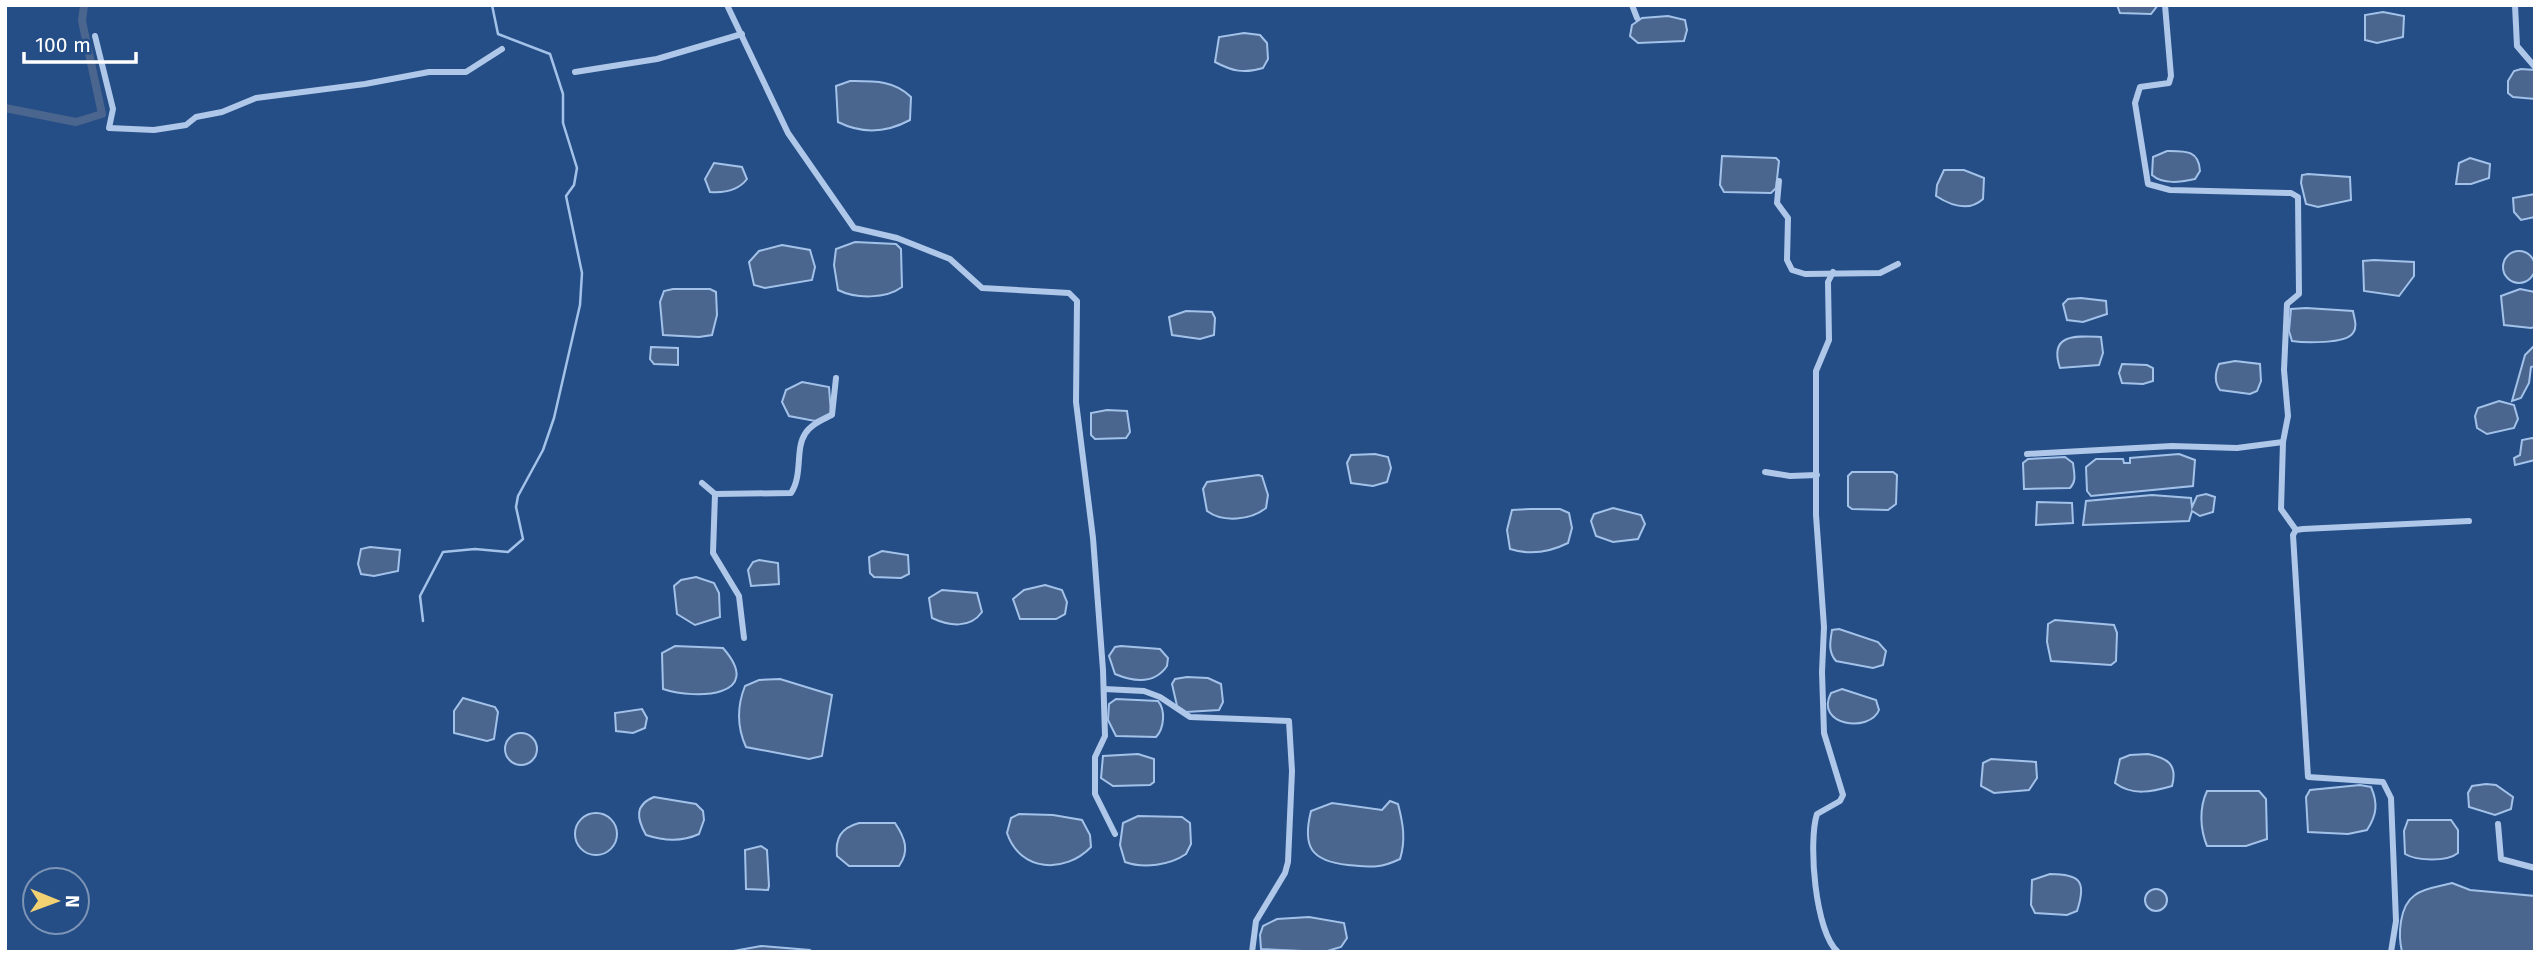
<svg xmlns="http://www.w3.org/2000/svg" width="2540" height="957" viewBox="0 0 2540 957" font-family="'Fira Sans',sans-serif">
  <rect width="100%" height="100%" fill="#254d86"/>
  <g fill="#4a668f" stroke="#a3c2e9" stroke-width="2">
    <polygon points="2117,5 2158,5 2151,14 2120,13"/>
    <polygon points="2383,12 2404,16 2403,37 2377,43 2365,40 2365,15"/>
    <polygon points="1668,16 1685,20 1687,30 1684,41 1638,43 1630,36 1632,25 1642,18"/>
    <path d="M 1244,33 L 1260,35 L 1267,43 L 1268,59 L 1263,68 C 1244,74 1232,71 1215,62 L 1219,37 Z"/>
    <polygon points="2521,69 2535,70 2535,99 2513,97 2508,93 2508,81 2514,71"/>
    <path d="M 850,81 C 873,81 894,80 911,97 L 910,120 C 886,133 862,134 838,122 L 836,86 Z"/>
    <path d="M 2167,151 C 2185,151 2199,150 2200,171 L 2195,179 C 2181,182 2163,185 2152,175 L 2153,157 Z"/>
    <polygon points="1722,156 1776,158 1779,161 1776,188 1771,193 1724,192 1720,185"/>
    <polygon points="2470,158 2490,164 2489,178 2471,184 2456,184 2459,163"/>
    <path d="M 714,163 L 742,167 L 747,179 C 738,191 724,193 710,192 L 705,179 Z"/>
    <path d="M 1944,170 L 1964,170 L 1984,178 L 1983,199 C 1969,212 1950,205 1936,196 L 1937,185 Z"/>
    <polygon points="2308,174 2350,177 2351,200 2318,207 2306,204 2301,183 2302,175"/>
    <polygon points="2535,194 2535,217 2521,220 2514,212 2513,198"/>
    <path d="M 855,242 L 896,244 L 901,249 L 902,287 C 886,299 856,299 838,290 L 834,265 L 836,249 Z"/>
    <polygon points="782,245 810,250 815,267 812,280 765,288 754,285 749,262 759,251"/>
    <circle cx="2519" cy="267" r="16"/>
    <polygon points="2374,260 2414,262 2414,276 2399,296 2364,291 2363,261"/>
    <polygon points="673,289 710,289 716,292 717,315 712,335 699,337 663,335 660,302 664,291"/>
    <polygon points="2520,289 2535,292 2535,327 2531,328 2504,325 2501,296"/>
    <polygon points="2081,298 2106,301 2107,314 2083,322 2067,320 2063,304 2068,299"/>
    <path d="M 2306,308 L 2353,311 C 2354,318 2358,326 2353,333 C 2346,344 2304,343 2292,341 L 2289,331 L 2291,309 Z"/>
    <polygon points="1186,311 1212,312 1215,318 1214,335 1200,339 1172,335 1169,317"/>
    <path d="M 2101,337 L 2103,353 L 2099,365 L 2060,368 C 2048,333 2077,336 2101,337 Z"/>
    <polygon points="2535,345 2535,366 2531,367 2529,383 2521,398 2512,401 2525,355"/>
    <polygon points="651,347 678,348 678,365 654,364 650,359"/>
    <path d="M 2235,361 L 2260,364 L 2261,381 L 2257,391 L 2250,394 L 2220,390 C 2214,382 2215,373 2219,364 Z"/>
    <polygon points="2122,364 2147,365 2153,368 2153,381 2143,384 2122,383 2119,373"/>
    <polygon points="802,382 829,387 831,413 815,421 789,416 782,402 786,390"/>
    <polygon points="2499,401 2514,405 2518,419 2514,428 2487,434 2477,428 2475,416 2478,408"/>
    <polygon points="1107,410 1127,411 1130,432 1126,438 1095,439 1091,435 1091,413"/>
    <polygon points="2532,438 2535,439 2535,460 2515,465 2514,458 2520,455 2522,440"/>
    <polygon points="1375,454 1388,457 1391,468 1387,482 1373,486 1351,483 1347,463 1351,455"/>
    <polygon points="2179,454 2195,460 2193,486 2091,496 2087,491 2086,467 2096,459 2123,459 2124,463 2130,463 2130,458"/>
    <path d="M 2065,457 L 2073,463 C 2074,473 2077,481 2070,488 L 2024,489 L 2023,463 L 2028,459 Z"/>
    <polygon points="1852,472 1893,472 1897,475 1896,504 1888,510 1852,509 1848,506 1848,476"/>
    <path d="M 1258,475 L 1262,476 L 1268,495 L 1266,508 C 1251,520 1223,523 1207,511 L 1203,489 L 1207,482 Z"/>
    <polygon points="2206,494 2215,497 2213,512 2200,516 2192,511 2189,521 2083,525 2086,501 2152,495 2191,498 2192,507 2197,496"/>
    <polygon points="2037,502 2072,503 2073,523 2036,525"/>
    <polygon points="1613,508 1641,515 1645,524 1638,539 1613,542 1596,536 1591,521 1594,514"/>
    <path d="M 1531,509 L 1560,509 L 1569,513 L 1572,528 L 1568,543 C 1550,552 1529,555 1510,549 L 1507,530 L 1512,510 Z"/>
    <polygon points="370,547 400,550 398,571 374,576 361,574 358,564 361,549"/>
    <polygon points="882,551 908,555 909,574 901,578 874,577 870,573 869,557"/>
    <polygon points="759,560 778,563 779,584 751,586 748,570 753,562"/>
    <polygon points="696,577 714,583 719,593 720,617 695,625 677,614 674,586 681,580"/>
    <polygon points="1045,585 1062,590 1067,602 1065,614 1056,619 1020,619 1013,599 1024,590"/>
    <path d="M 942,590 L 977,593 L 982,612 C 970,629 949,626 932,618 L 929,598 Z"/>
    <polygon points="2055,620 2114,625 2117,633 2116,661 2111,665 2051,661 2047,642 2048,624"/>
    <path d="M 1839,629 L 1878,642 L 1886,651 L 1883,665 L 1873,668 L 1836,661 C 1828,652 1830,642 1832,630 Z"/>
    <path d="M 675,646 L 723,648 C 766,697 696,700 663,689 L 662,653 Z"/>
    <path d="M 1121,646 L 1160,649 L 1168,658 L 1167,666 C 1154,685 1134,682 1115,674 L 1109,656 L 1115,647 Z"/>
    <polygon points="1187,677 1208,678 1221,684 1223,702 1219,710 1186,712 1177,706 1172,684 1175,679"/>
    <path d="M 780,679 L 832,695 L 822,756 L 809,759 L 746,747 C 737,727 737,706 745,686 L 759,680 Z"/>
    <path d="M 1842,689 L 1876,700 L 1879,710 C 1870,733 1814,726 1831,693 Z"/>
    <polygon points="463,698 495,707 498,712 494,739 487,741 454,733 454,711"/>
    <path d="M 1116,699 L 1158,701 C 1166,710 1164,729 1156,737 L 1116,736 L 1108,720 L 1109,704 Z"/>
    <polygon points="642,709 647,718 645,728 633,733 616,731 615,713"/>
    <circle cx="521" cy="749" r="16"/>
    <polygon points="1138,754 1154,759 1154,782 1150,785 1113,786 1101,778 1103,756"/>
    <path d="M 2148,754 C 2167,758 2178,764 2172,786 C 2152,792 2132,796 2115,783 L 2120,759 L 2130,755 Z"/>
    <polygon points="1991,759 2036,762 2037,778 2029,790 1994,793 1981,786 1983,763"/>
    <polygon points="2486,784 2496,785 2513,797 2511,809 2495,815 2469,807 2468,793 2472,786"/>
    <path d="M 2360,785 L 2371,787 C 2378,803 2377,815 2367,830 L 2348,834 L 2308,832 L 2306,797 L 2310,790 Z"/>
    <path d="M 2207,791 L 2259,791 L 2266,799 L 2267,839 L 2246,846 L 2207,846 C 2200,829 2199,808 2207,791 Z"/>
    <path d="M 654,797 L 696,804 L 703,811 L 704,820 L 699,834 C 682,842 664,841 646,835 C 637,819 634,805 654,797 Z"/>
    <path d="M 1390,801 L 1398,804 C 1403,823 1406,840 1400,859 C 1379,869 1371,867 1348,865 C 1311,861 1302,847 1311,811 L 1332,803 L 1382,810 Z"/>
    <circle cx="596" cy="834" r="21"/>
    <path d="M 1019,814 L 1053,815 L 1082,820 L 1090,835 L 1091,847 C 1065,874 1020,872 1007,833 L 1011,818 Z"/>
    <path d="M 1182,817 L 1190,823 L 1191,844 L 1186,854 C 1170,865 1144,869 1125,862 L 1120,845 L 1123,823 L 1138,816 Z"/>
    <path d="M 2408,820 L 2451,820 L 2458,830 L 2458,853 C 2447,862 2417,861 2405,854 L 2404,831 Z"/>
    <path d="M 859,823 L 895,823 C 905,838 910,851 899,866 L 849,866 L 837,856 C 835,838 841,828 859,823 Z"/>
    <polygon points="761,846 767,850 769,886 768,890 746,889 745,850"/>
    <path d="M 2050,874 C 2080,874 2087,881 2077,911 L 2067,915 L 2035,913 L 2031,905 L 2032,880 Z"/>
    <path d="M 2452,883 L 2470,890 L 2535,896 L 2535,952 L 2402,952 C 2398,935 2399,906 2415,895 C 2423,888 2442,886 2452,883 Z"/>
    <circle cx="2156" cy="900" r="11"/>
    <polygon points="1309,917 1344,923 1347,938 1341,947 1324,952 1261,949 1260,935 1263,926 1277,919"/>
    <polygon points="761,946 810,950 812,952 728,952"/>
  </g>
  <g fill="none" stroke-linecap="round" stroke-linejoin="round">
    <polyline stroke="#a3c2e9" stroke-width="2.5" points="423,621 420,596 443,552 475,549 508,552 523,539 516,507 518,496 543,450 554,418 580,305 582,273 566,196 574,185 577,168 563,123 563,94 550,54 498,34 492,5"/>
    <polyline stroke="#4a668f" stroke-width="8" points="5,108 76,122 102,114 82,21 84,5"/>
    <g stroke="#afc7e8" stroke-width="6">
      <polyline points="727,5 788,133 854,228 897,238 950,259 982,288 1069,293 1077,301 1076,402 1093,538 1103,670 1105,736 1095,757 1095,794 1115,834"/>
      <polyline points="1632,5 1637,18"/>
      <polyline points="2165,5 2171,76 2169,83 2140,87 2135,103 2148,184 2170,190 2291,193 2298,197 2299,294 2287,304 2284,370 2288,416 2283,442 2281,509 2296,530"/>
      <polyline points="2515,5 2517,46 2535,67"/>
      <polyline points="95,36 113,109 109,128 154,130 186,125 196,117 222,112 256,98 365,84 429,72 466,72 502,49"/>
      <polyline points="575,72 657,59 742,34"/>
      <polyline points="1779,181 1777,203 1788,218 1787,260 1792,270 1805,274 1880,273 1898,264"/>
      <path d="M 1833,272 L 1828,282 L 1829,340 L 1816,371 L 1816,515 L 1824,627 L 1822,672 L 1824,733 L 1843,795 L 1840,801 L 1817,814 C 1808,841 1815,933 1838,952"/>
      <polyline points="2027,454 2172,446 2237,448 2283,442"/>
      <polyline points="1765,472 1790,476 1817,475"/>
      <path d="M 702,483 L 715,494 L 791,493 C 803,475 795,449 805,434 C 811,424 823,420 832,415 L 836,378"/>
      <polyline points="715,494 713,553 739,596 744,638"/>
      <polyline points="1104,689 1144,691 1160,697 1190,717 1289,721 1292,771 1288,862 1285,873 1256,921 1252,952"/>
      <polyline points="2498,824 2501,859 2535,868"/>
      <polyline points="2391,952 2396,921 2391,798 2383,782 2308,777 2293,535 2296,530 2303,529 2469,521"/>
    </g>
  </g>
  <rect width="2540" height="957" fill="none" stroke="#ffffff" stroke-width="14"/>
  <g transform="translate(56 901) rotate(91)"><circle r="33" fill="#254d86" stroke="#7c94b6" stroke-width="2"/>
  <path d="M0-5L12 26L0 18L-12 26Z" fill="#f2d173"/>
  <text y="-10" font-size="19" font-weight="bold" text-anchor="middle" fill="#ffffff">N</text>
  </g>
  <path d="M24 52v10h112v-10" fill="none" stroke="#ffffff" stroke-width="3.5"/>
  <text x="35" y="52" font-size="21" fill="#ffffff" stroke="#254d86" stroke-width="5" paint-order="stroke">100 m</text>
</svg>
